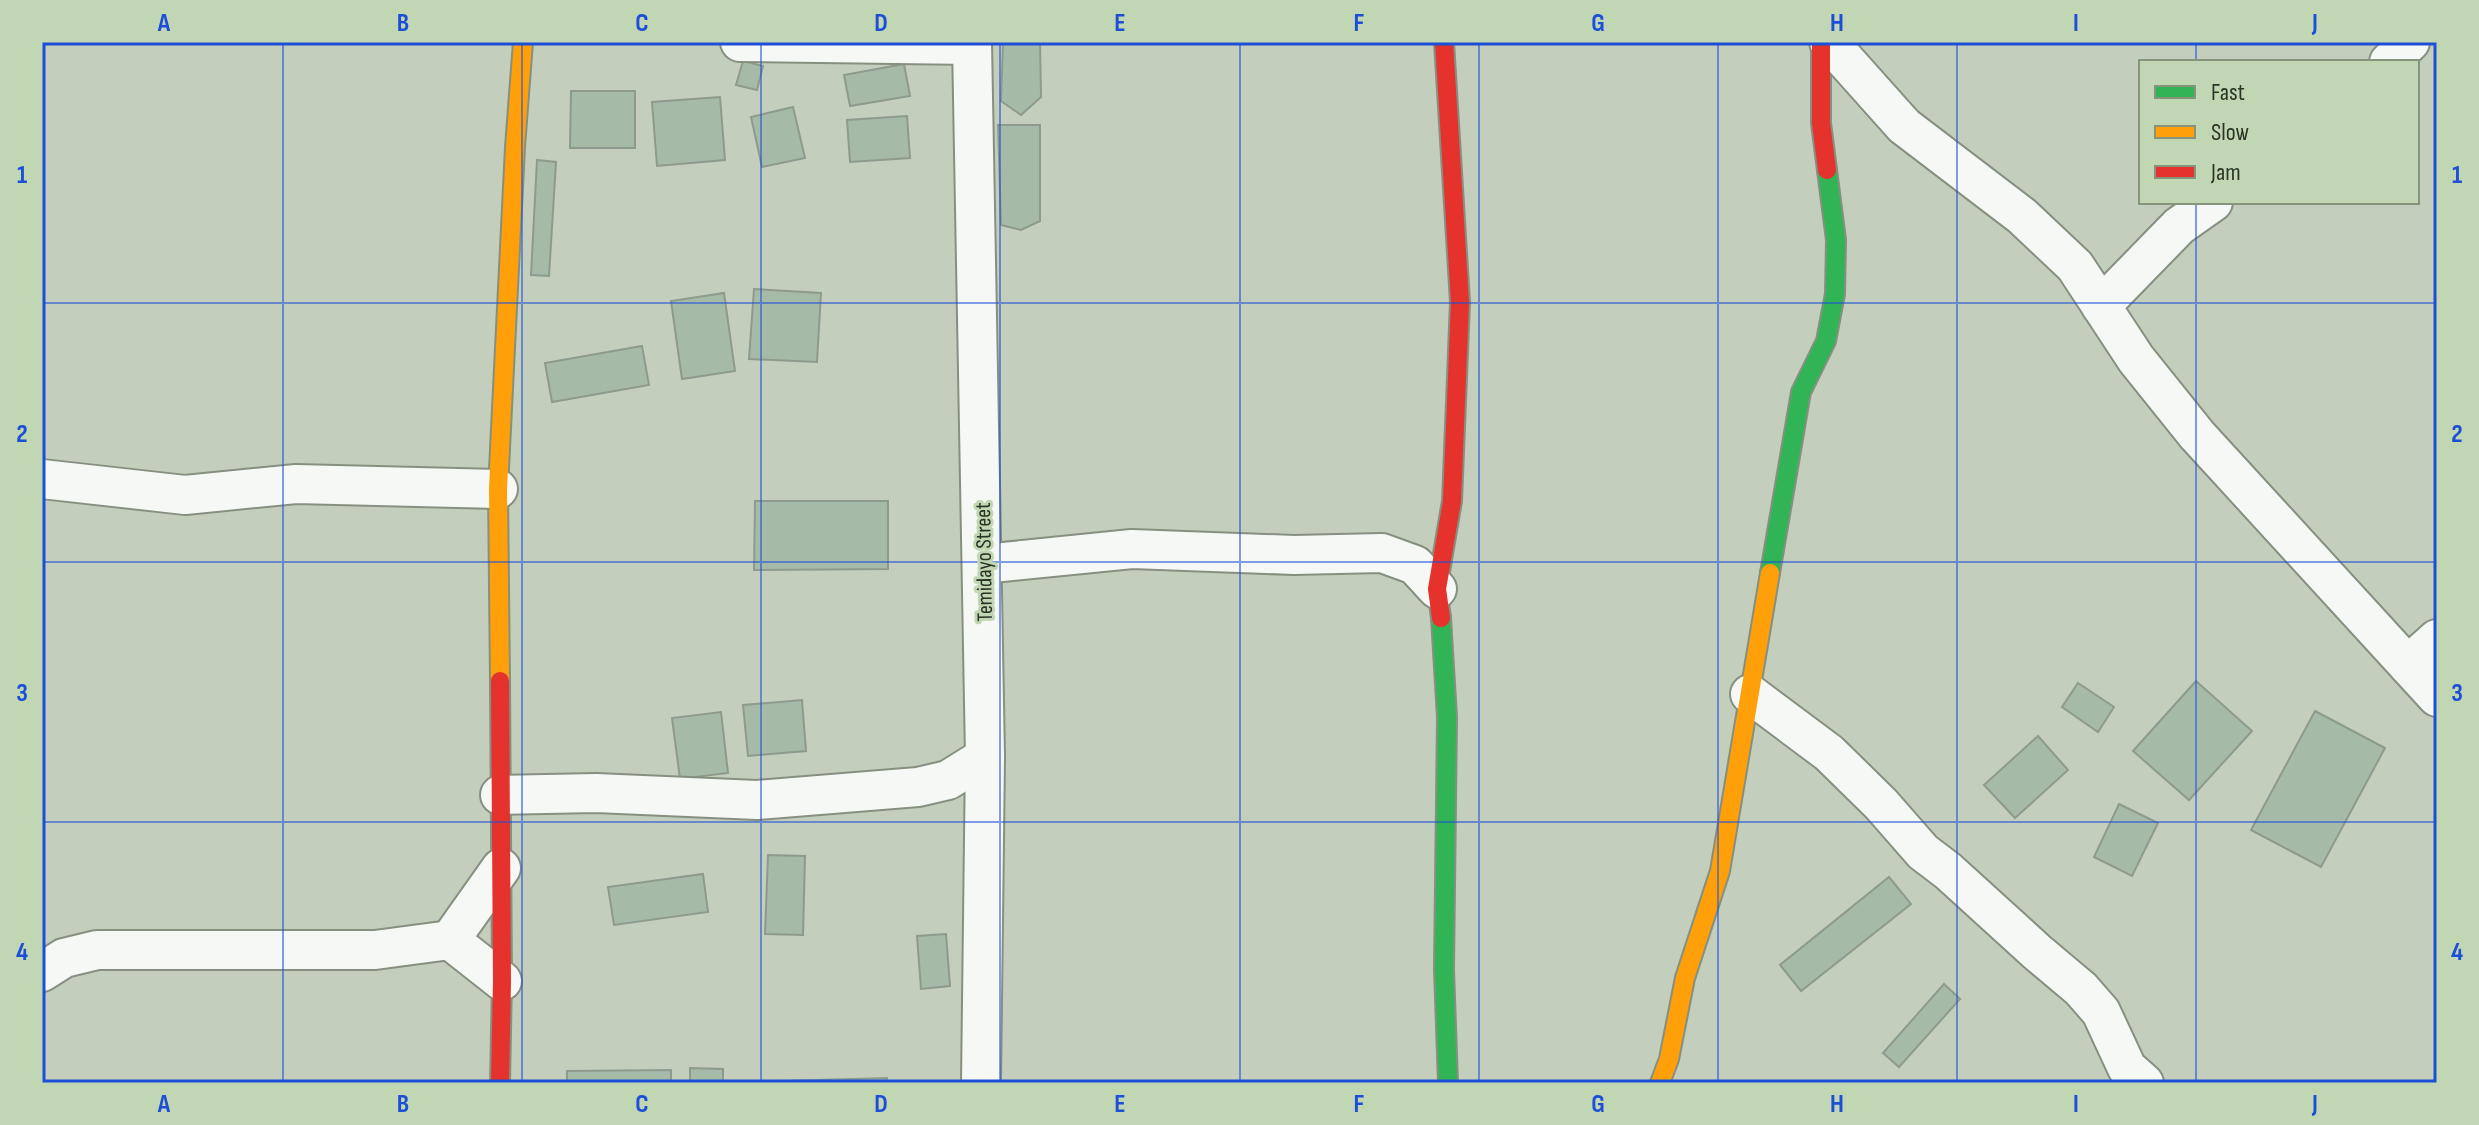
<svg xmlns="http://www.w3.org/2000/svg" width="2479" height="1125" viewBox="0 0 2479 1125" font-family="'Sofia Sans Condensed',sans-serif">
  <rect width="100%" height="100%" fill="#c3cfbc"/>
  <g fill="#a5bba7" stroke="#8e9a8d" stroke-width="2">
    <polygon points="1003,42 1040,42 1041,97 1021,115 1001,101"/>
    <polygon points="743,61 763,66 757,90 736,85"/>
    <polygon points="904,64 910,96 850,106 844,75"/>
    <polygon points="571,91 635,91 635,148 570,148"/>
    <polygon points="720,97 725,160 657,166 652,102"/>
    <polygon points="793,107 805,158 762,167 751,117"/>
    <polygon points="907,116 910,158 850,162 847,120"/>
    <polygon points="998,125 1040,125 1040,221 1021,230 1001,225"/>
    <polygon points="537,160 556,162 549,276 531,275"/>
    <polygon points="754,289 821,293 817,362 749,359"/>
    <polygon points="724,293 735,371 682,379 671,301"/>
    <polygon points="642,346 649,385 552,402 545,363"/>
    <polygon points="755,501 888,501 888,569 754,570"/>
    <polygon points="2196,681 2252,731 2189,800 2133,751"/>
    <polygon points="2078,683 2114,707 2098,732 2062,707"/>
    <polygon points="802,700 806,751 748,756 743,705"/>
    <polygon points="2315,711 2385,748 2321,867 2251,830"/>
    <polygon points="721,712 728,773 680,779 672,718"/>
    <polygon points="2038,736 2068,770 2015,818 1984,785"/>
    <polygon points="2119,804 2158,823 2132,876 2094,857"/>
    <polygon points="768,855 805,856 803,935 765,934"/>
    <polygon points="703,874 708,912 614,925 608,887"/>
    <polygon points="1889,877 1911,904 1801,991 1780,965"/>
    <polygon points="946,934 950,986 921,989 917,936"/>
    <polygon points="1944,984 1960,999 1899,1067 1883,1053"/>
    <polygon points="690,1068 723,1069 723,1083 690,1083"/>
    <polygon points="671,1070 671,1083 567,1083 567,1071"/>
    <polygon points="887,1078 887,1083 744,1083 744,1082"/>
  </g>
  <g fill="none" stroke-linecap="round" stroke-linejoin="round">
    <defs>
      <g id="street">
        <polyline points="740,42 972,45"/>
        <polyline points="972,42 985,757 981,1083"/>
        <polyline points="1829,42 1904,126 2022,216 2075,266 2136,359 2197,435 2437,697"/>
        <polyline points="2389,62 2410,42"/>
        <polyline points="2101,306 2179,226 2213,202"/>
        <polyline points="42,479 185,495 296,484 498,489"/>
        <polyline points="983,564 1132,549 1294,555 1382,553 1415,565 1437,589"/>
        <polyline points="2408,665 2437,639"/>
        <polyline points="1750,694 1829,753 1881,804 1923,852 1948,871 2037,952 2081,989 2101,1012 2127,1068 2144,1083"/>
        <polyline points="500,795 596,793 757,800 918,787 948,780 985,757"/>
        <polyline points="450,940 501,868"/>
        <polyline points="42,972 64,958 97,950 375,950 450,940 502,981"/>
      </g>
      <g id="fast">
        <polyline points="1770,573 1801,392 1826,341 1835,294 1836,240 1827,170"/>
        <polyline points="1441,618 1447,717 1444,969 1448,1083"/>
      </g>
      <g id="slow">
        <polyline points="500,681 498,489 515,147 523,42"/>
        <polyline points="1660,1083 1669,1059 1685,978 1720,871 1770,573"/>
      </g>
      <g id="jam">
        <polyline points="1821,42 1821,123 1827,170"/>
        <polyline points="1441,618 1437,589 1452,501 1460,302 1444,42"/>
        <polyline points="500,681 502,981 500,1083"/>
      </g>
    </defs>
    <use href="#street" stroke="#869081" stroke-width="42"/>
    <use href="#fast" stroke="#869081" stroke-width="22"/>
    <use href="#slow" stroke="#869081" stroke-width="22"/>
    <use href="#jam" stroke="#869081" stroke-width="22"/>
    <use href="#street" stroke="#f6f8f5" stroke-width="38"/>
    <use href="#fast" stroke="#30b455" stroke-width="18"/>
    <use href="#slow" stroke="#ff9f0a" stroke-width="18"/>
    <use href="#jam" stroke="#e5322d" stroke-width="18"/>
  </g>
  <path fill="none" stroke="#1d4ed8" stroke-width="2" stroke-opacity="0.55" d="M 283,42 L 283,1083M 522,42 L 522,1083M 761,42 L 761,1083M 1000,42 L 1000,1083M 1240,42 L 1240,1083M 1479,42 L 1479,1083M 1718,42 L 1718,1083M 1957,42 L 1957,1083M 2196,42 L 2196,62M 2196,202 L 2196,1083M 42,303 L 2437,303M 42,562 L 2437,562M 42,822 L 2437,822"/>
  <g text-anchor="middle" stroke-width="6" stroke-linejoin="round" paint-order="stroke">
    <g font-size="22" fill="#2a3325" stroke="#c1d7b4">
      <text transform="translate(983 562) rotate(-91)" y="8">Temidayo Street</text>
    </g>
  </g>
  <rect width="2479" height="1125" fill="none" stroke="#c1d7b4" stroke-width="88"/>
  <rect x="2139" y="60" width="280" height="144" fill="#c1d7b4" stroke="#85957b" stroke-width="2"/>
  <rect x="2155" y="86" width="40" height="12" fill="#30b455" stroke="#85957b" stroke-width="2"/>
  <text x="2211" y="100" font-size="24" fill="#2a3325">Fast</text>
  <rect x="2155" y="126" width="40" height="12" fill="#ff9f0a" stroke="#85957b" stroke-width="2"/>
  <text x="2211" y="140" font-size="24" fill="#2a3325">Slow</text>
  <rect x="2155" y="166" width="40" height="12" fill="#e5322d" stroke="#85957b" stroke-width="2"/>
  <text x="2211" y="180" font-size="24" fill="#2a3325">Jam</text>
  <rect x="44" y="44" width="2391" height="1037" fill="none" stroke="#1d4ed8" stroke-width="3"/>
  <g font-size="26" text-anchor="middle" font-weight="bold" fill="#1d4ed8">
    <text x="164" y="31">A</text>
    <text x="403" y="31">B</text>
    <text x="642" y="31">C</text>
    <text x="881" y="31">D</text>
    <text x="1120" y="31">E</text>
    <text x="1359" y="31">F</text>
    <text x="1598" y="31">G</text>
    <text x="1837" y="31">H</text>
    <text x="2076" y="31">I</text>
    <text x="2315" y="31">J</text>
    <text x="22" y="183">1</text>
    <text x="2457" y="183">1</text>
    <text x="22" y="442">2</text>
    <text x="2457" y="442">2</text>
    <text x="22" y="701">3</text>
    <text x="2457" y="701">3</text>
    <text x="22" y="960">4</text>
    <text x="2457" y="960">4</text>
    <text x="164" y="1112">A</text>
    <text x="403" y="1112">B</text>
    <text x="642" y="1112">C</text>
    <text x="881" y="1112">D</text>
    <text x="1120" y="1112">E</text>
    <text x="1359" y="1112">F</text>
    <text x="1598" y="1112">G</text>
    <text x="1837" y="1112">H</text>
    <text x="2076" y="1112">I</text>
    <text x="2315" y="1112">J</text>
  </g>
</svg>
